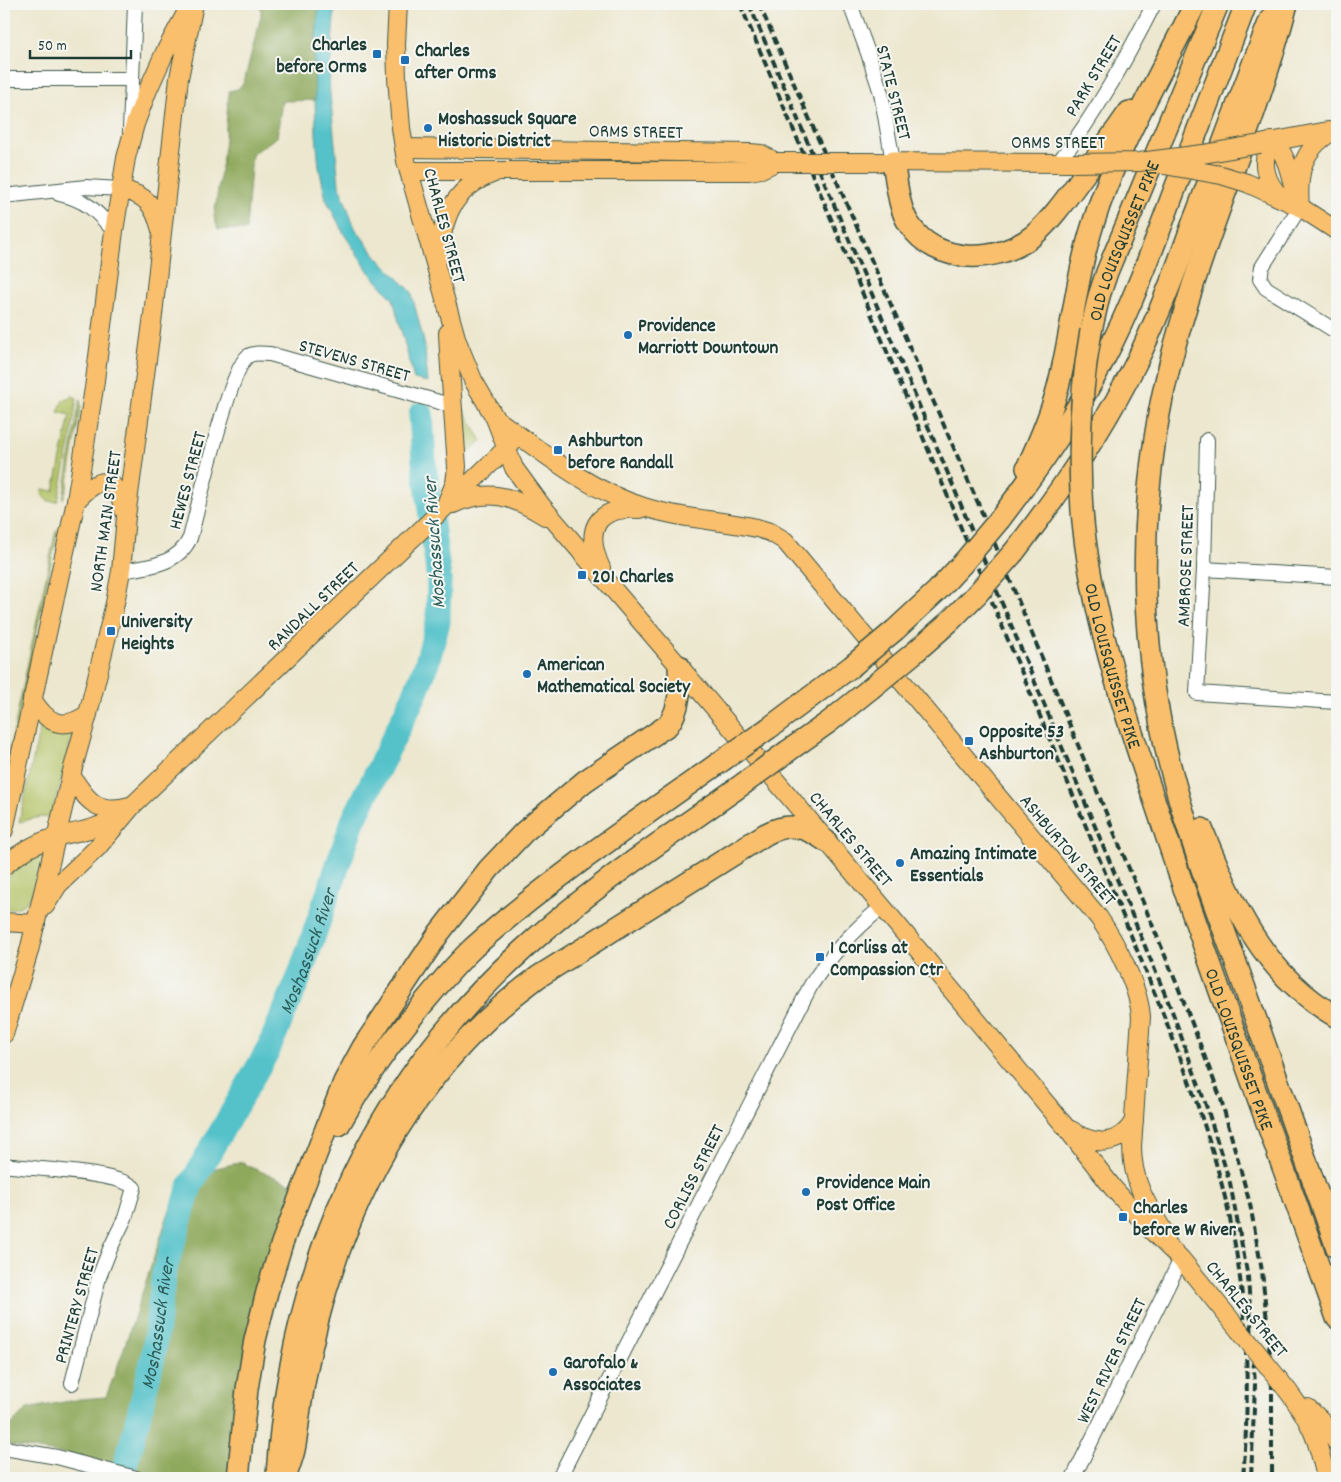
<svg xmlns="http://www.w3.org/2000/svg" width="1341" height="1482" viewBox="0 0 1341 1482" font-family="Dekko,sans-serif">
  <rect width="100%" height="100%" fill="#f6f6f2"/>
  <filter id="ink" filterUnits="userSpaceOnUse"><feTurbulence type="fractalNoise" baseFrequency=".02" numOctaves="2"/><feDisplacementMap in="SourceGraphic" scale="10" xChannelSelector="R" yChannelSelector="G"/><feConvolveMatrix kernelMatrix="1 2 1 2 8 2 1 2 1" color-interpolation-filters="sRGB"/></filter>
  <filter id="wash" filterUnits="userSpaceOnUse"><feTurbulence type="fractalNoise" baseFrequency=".0096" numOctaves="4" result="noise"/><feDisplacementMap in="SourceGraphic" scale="20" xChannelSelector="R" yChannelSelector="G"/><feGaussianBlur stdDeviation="1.12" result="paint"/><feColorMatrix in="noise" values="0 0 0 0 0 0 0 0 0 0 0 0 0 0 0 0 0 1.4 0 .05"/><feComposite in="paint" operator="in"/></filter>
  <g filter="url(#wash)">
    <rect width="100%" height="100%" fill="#ece7ce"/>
    <g fill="#b3c366" stroke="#69804d">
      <path d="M 73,396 L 77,398 L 70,443 L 58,501 C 50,503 42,500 42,491 L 43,489 L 54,491 L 70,415 L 58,412 L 63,400 Z"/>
      <polygon points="80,400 81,407 67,488 63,499"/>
      <polygon points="463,408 482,441 467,453"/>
      <polygon points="56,530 58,530 4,787 4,776"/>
      <polygon points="41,723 74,730 51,818 40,817 19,822"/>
      <path d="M 44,850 C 44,858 41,866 39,873 C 34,893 27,911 4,909 C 4,873 11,864 44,850 Z"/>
    </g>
    <g fill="#8ea95b" stroke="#567348">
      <polygon points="256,4 324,4 323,100 282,101 277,137 252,154 246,230 218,229 214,217 224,149 229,91 238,89 244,82 261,16 261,8"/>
      <polygon points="243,1162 250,1167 299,1187 276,1251 236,1478 148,1478 64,1454 6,1445 7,1429 27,1409 80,1399 106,1397 121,1357 169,1212 181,1188 216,1168"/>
    </g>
    <polygon fill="#54c2ca" stroke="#3a807f" points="319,4 335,4 329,84 339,185 355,228 376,256 411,291 424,342 428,382 414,379 393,299 369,272 344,234 326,199 319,167 316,134 314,60"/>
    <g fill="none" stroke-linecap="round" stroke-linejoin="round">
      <path stroke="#54c2ca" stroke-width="25" id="s1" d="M 121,1478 L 132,1442 L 153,1358 L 164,1273 L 190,1186 L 268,1050 L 300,975 L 353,821 L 416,692 L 427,663 L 438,622 L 439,579 L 424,462 L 421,414"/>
    </g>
  </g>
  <g filter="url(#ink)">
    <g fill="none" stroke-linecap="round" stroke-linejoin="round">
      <defs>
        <g id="minor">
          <polyline points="850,4 868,53 881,93 893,162"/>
          <polyline points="4,79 131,79"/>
          <polyline points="130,131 135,4"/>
          <path d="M 1058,163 C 1096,114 1126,59 1154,4"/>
          <path d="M 59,194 C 87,200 96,211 114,231"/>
          <polyline points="4,196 86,187 120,189"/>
          <polyline points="1300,207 1262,267 1260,279 1266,288 1337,332"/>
          <polyline points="1207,440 1204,569 1197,693 1337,702"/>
          <polyline points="1204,569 1337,577"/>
          <path d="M 121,571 C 147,567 178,565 190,538 C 198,509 229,369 248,356 C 254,352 263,354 270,354 L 453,406"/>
          <path d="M 4,1165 C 29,1169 121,1172 134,1188 L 125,1218 L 110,1249 L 99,1277 L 72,1383"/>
          <polyline points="4,1448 57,1457 136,1478"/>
          <path d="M 559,1478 L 811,985 C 832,953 853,931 882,907"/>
          <polyline points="1073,1478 1181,1259"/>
        </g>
        <g id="major">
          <polyline points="398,4 396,44 397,78 401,128 406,161 457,341 473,380 495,418 514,468 541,505 679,666 885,910 1064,1125 1113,1188 1150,1229 1181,1259 1239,1330"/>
          <path d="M 1272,141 C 1287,153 1290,175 1295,193"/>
          <path d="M 1272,141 C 1259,159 1265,183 1281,197"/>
          <polyline points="1260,144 1328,131"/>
          <polyline points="404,148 750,153 761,154 776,162 761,169 749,171 409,171"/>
          <polyline points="859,162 1073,163"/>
          <polyline points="1247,183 1300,207 1337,231"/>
          <path d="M 120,189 C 147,195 154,205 161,230"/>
          <path d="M 1300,207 C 1297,172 1302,148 1335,130"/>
          <path d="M 437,262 C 443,220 450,189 494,173"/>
          <path d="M 495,418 C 542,452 588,490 644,507 C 681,519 720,520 757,528 L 770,532 L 785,541 L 1099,918 C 1116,943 1139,987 1141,1017 L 1132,1146 C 1132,1183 1147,1205 1166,1235"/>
          <path d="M 76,501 C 99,476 115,473 124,510"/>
          <polyline points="447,502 455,483 457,467 449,353 448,333"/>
          <path d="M 453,504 C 489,488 513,496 545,516"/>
          <path d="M 601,568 C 584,530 595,507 639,509"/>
          <path d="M 32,699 C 47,723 62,732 88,714"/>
          <path d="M 71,775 C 87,801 97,815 130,806"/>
          <polyline points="4,830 76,501 94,388 114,231 126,158 135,124 147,92 165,52 185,15"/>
          <path d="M 4,866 C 19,853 35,843 55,837 C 81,830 94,832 118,815"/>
          <polyline points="45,906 58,885 97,848 133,805 512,443"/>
          <polyline points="4,922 36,924"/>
          <polyline points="4,1034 29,951 71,775 88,714 115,603 121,571 126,517 153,315 179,78 194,4"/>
          <path d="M 1071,1130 C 1094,1146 1119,1147 1134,1121"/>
          <path d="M 1288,1391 C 1312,1423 1318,1440 1326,1478"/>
          <polyline points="1308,1408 1323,1422 1337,1443"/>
        </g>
        <g id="highway">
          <path d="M 1287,4 C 1278,37 1268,71 1257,103 C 1222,206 1179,307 1159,414 C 1139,527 1140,636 1166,749 C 1183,823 1211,894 1237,966 C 1270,1060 1304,1154 1337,1248"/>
          <path d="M 893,162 C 897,182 898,207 909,224 C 936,266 999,264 1034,235 C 1052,219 1066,199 1080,180 C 1097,157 1113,135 1129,112"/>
          <path id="s2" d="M 1091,331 L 1099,296 L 1107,272 L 1218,4"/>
          <path d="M 1027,468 C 1039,442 1051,415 1058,387 C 1072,333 1076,277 1093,224 C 1117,147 1160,76 1195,4"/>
          <path id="s3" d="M 1082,511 C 1091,621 1130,727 1165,832 C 1219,995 1280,1156 1337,1318"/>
          <path d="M 1000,519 C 1038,469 1074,418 1103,361 C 1131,308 1152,251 1173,194 C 1197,131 1222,67 1246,4"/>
          <path d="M 1014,552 C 1061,492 1103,429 1137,361 C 1159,315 1177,268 1194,220 C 1220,153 1244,85 1271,18"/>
          <polyline points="895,630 937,591 963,563"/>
          <polyline points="914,653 949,622 976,595"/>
          <polyline points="769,728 852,666"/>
          <polyline points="788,751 829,722 870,689"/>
          <path d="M 1202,829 C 1233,905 1263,975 1337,1017"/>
          <path d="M 339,1125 C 364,1080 393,1039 426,1000 C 441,982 457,963 474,947 C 551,878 639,820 723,760"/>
          <path d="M 277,1475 C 291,1266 369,1088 526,947 C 593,886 670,836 743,784"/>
          <path d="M 238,1478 L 247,1389 L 255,1340 L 267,1292 L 282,1243 L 344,1082 L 363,1047 L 439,933 L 489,869 L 524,832 L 585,781 L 668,725 C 681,708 680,686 679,666"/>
          <path d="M 285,1478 C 288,1469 292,1459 294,1450 C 297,1436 298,1422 300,1408 C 304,1380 310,1351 317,1323 C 351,1187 423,1061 538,977 L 766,834 C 789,822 805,826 826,841"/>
        </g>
      </defs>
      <use href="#minor" stroke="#3e564b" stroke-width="16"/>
      <use href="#major" stroke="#3e564b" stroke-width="20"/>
      <use href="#highway" stroke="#3e564b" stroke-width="24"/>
      <use href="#minor" stroke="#fff" stroke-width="14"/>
      <use href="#major" stroke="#f9bf6c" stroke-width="18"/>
      <use href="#highway" stroke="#f9bf6c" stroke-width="21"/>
      <g stroke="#1f3d34" stroke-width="4" stroke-dasharray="8 4" stroke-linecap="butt">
        <path d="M 740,4 C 833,222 924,440 1016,659 C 1057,756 1097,853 1137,950 C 1173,1038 1210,1126 1230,1219 C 1248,1304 1250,1392 1243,1478"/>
        <polyline points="749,4 941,457 1172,1011 1208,1111 1230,1183 1248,1277 1255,1385 1251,1478"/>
        <polyline points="759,4 978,503 1178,987 1221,1099 1250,1204 1262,1271 1269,1342 1272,1388 1272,1478"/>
      </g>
      <defs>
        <g id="major-bridge">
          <polyline points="776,162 859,162"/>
          <polyline points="1073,163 1139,162 1203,154 1260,144"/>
          <polyline points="1164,165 1221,175 1247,183"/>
          <polyline points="1239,1330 1288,1391"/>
        </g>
        <g id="highway-bridge">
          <path d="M 1082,511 C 1078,450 1080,391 1091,331"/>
          <polyline points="963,563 1000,519"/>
          <polyline points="976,595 1014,552"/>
          <polyline points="852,666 895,630"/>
          <polyline points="870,689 914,653"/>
          <polyline points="723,760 769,728"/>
          <polyline points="743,784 788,751"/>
        </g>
      </defs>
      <use href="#major-bridge" stroke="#3e564b" stroke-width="20" stroke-linecap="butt"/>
      <use href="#highway-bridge" stroke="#3e564b" stroke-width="24" stroke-linecap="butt"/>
      <use href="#major-bridge" stroke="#f9bf6c" stroke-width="18"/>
      <use href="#highway-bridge" stroke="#f9bf6c" stroke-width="21"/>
    </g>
  </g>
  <g fill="#1f6fb2" stroke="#f6f6f2" stroke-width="2">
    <rect x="372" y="49" width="10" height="10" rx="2.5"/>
    <rect x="400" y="55" width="10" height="10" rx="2.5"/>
    <circle cx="428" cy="128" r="5"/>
    <circle cx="628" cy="335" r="5"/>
    <rect x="553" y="445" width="10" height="10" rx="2.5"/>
    <rect x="577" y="570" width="10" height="10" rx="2.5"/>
    <rect x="106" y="626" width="10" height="10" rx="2.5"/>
    <circle cx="527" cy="674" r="5"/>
    <rect x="964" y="736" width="10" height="10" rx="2.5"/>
    <circle cx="900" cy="863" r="5"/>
    <rect x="815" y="952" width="10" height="10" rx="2.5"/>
    <circle cx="806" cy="1192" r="5"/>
    <rect x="1118" y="1212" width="10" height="10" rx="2.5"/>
    <circle cx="553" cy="1372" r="5"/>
  </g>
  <g text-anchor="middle" stroke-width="4" stroke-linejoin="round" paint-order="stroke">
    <g font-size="19" font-weight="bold" fill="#1f3d34" stroke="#f6f6f2" text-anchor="start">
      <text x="367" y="50" text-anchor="end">Charles<tspan x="367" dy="22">before Orms</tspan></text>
      <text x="415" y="56">Charles<tspan x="415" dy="22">after Orms</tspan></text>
      <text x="438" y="124">Moshassuck Square<tspan x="438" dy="22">Historic District</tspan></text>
      <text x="638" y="331">Providence<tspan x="638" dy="22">Marriott Downtown</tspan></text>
      <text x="568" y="446">Ashburton<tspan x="568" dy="22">before Randall</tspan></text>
      <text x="592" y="582">201 Charles</text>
      <text x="121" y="627">University<tspan x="121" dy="22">Heights</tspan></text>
      <text x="537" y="670">American<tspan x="537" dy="22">Mathematical Society</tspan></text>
      <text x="979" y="737">Opposite 53<tspan x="979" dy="22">Ashburton</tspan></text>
      <text x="910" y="859">Amazing Intimate<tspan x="910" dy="22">Essentials</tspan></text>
      <text x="830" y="953">1 Corliss at<tspan x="830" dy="22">Compassion Ctr</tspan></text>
      <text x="816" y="1188">Providence Main<tspan x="816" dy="22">Post Office</tspan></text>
      <text x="1133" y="1213">Charles<tspan x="1133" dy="22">before W River</tspan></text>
      <text x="563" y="1368">Garofalo &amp;<tspan x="563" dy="22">Associates</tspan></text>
    </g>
    <g font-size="19" fill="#1f3d34" stroke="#f6f6f2">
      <text transform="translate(1092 75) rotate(-59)" y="7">PARK STREET</text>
      <text transform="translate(895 92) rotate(76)" y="7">STATE STREET</text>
      <text transform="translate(636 130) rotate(1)" y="7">ORMS STREET</text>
      <text x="1058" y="148">ORMS STREET</text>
      <text transform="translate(446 225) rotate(75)" y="7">CHARLES STREET</text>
      <text dy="7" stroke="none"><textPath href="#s2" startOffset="96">OLD LOUISQUISSET PIKE</textPath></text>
      <text transform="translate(355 359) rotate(16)" y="7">STEVENS STREET</text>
      <text transform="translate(186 480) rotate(-75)" y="7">HEWES STREET</text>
      <text transform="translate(104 521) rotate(-82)" y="7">NORTH MAIN STREET</text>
      <text transform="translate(1184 566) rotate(-88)" y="7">AMBROSE STREET</text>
      <text transform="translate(312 605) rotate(-44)" y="7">RANDALL STREET</text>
      <text dy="7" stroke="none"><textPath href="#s3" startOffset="158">OLD LOUISQUISSET PIKE</textPath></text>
      <text transform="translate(852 838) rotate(50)" y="7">CHARLES STREET</text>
      <text transform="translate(1069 849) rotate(50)" y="7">ASHBURTON STREET</text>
      <text dy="7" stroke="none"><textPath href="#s3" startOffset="562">OLD LOUISQUISSET PIKE</textPath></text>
      <text transform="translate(692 1176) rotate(-63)" y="7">CORLISS STREET</text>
      <text transform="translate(75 1305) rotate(-74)" y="7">PRINTERY STREET</text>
      <text transform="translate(1248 1308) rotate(51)" y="7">CHARLES STREET</text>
      <text transform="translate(1110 1360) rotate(-64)" y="7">WEST RIVER STREET</text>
    </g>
    <g font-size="20" font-style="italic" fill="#2c5e5a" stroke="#f6f6f2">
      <text transform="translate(433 543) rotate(-94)" y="7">Moshassuck River</text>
      <text dy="7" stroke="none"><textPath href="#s1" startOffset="564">Moshassuck River</textPath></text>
      <text dy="7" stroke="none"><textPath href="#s1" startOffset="159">Moshassuck River</textPath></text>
    </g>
  </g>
  <rect width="1341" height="1482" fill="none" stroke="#f6f6f2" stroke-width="20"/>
  <path d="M30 50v8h101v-8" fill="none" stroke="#1f3d34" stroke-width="2.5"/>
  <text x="38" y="50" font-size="15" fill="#1f3d34" stroke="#f6f6f2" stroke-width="4" paint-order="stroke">50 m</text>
</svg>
